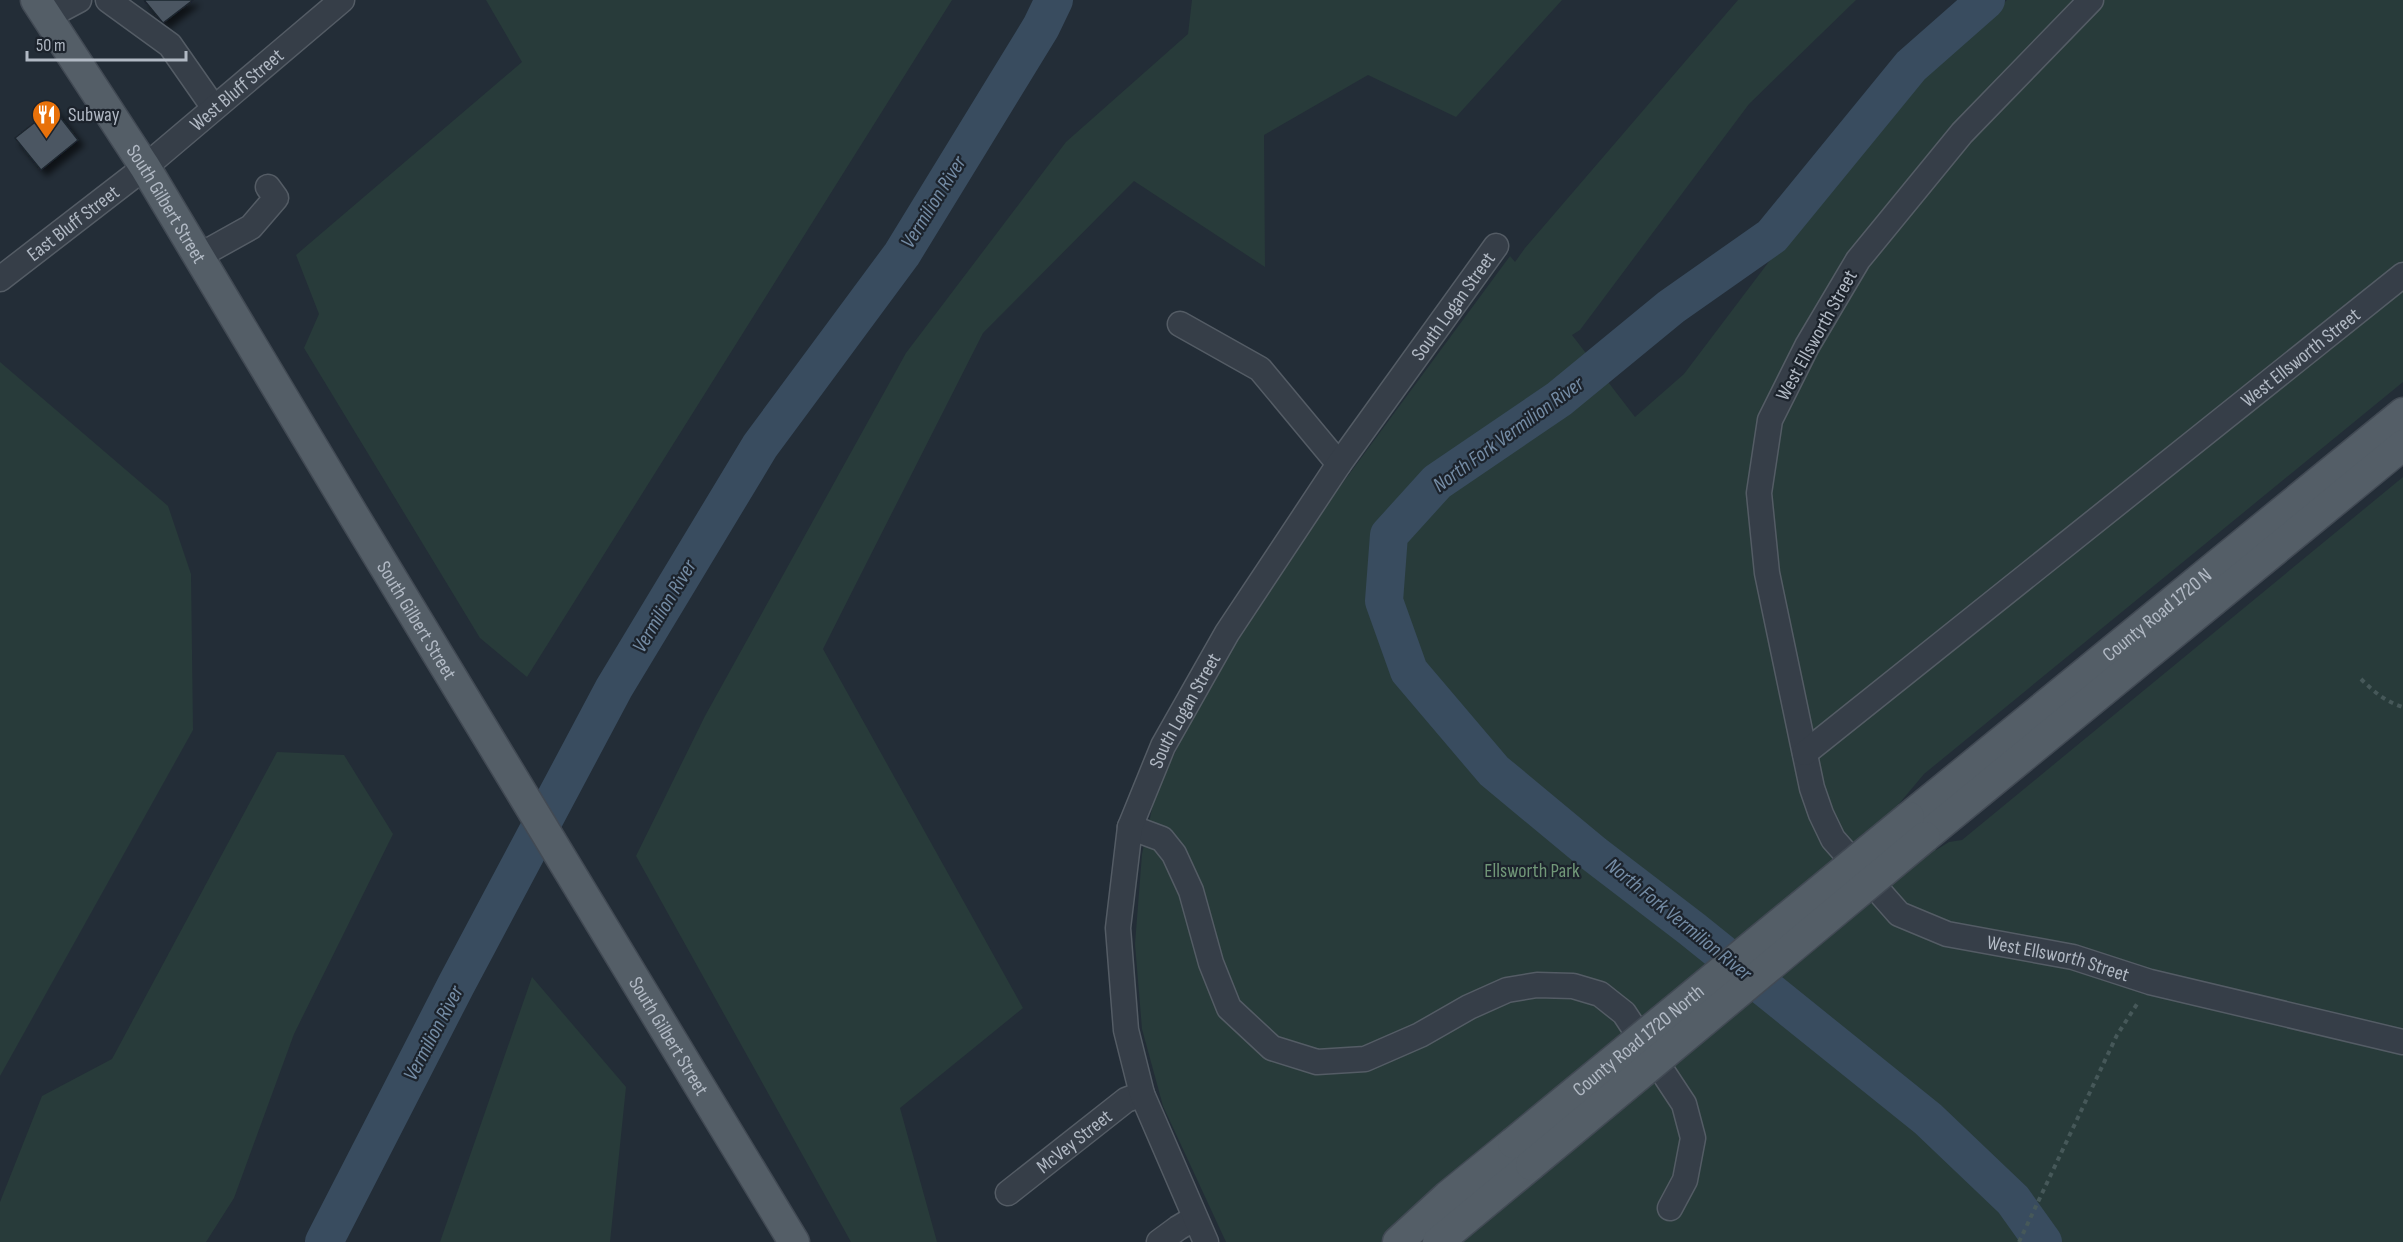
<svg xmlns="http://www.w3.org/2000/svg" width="2403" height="1242" viewBox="0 0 2403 1242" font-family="'Sofia Sans Condensed',sans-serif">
  <defs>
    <filter id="shadow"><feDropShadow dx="5.5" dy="5.5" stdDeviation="3" flood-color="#0009"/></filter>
  </defs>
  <rect width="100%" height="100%" fill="#232d37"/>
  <g fill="#283b3a">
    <polygon points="486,0 952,0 527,677 480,638 304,348 319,314 296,255 522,62"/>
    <polygon points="1192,0 1562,0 1456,117 1368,75 1264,135 1265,267 1134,181 983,333 823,649 1023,1008 900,1108 937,1242 851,1242 636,856 705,716 906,353 1066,142 1188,34"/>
    <polygon points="1738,0 1856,0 1749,104 1580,330 1572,335 1635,417 1684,374 1780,247 1913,87 2007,0 2403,0 2403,382 1924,774 1898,805 1936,850 1949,842 1962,840 2403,477 2403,1242 1226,1242 1163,1106 1142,1029 1135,944 1142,854 1155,795 1211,677 1308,530 1510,256 1515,262 1525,248"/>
    <polygon points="0,362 168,506 191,574 193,730 0,1076"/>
    <polygon points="277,752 344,755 393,834 294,1034 234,1198 206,1242 0,1242 0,1202 42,1096 112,1059"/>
    <polygon points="532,977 626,1087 610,1242 440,1242"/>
  </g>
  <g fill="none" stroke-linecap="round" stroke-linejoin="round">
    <g stroke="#394c5f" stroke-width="38">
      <polyline points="1986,0 1911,66 1772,236 1671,307 1559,399 1437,482 1389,535 1384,601 1409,671 1494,771 1594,854 1692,929 1928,1119 2013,1200 2043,1242"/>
      <polyline points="324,1242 456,985 614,688 760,446 902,254 1041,27 1054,0"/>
    </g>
  </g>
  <g fill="#4b5762" stroke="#1d252e" stroke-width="1.5" filter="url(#shadow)">
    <polygon points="144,0 193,0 163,23"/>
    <polygon points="53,108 78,140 41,170 15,138"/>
  </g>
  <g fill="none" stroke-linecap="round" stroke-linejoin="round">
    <defs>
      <g id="minor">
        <polyline points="108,0 170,45 214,108"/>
        <path id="s1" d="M 2091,0 L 1962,133 L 1858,260 L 1807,346 L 1770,420 L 1759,493 L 1767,573 L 1812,788 L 1821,814 L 1833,839 L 1899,914 L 1947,934 L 2073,957 L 2150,982 L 2403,1042"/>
        <polyline points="47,17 79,0"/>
        <polyline points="199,256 251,227 276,198 268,187"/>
        <path id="s2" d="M 0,279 L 145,167 L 342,0"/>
        <polyline points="1180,324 1260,369 1339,464"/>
        <path id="s3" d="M 1805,753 L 2403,275"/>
        <polyline points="1130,827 1162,839 1174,854 1191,891 1211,963 1229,1008 1272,1048 1317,1062 1365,1059 1420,1035 1469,1007 1507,990 1537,985 1573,986 1600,994 1624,1013 1684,1104 1693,1138 1685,1180 1670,1208"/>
        <path id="s4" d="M 1008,1193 L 1126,1100 L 1142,1094"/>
        <polyline points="1159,1242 1178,1228 1195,1218"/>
        <path id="s5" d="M 1206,1242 L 1142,1094 L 1126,1030 L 1118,928 L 1130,827 L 1163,746 L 1227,633 L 1339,464 L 1496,246"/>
      </g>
      <g id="major">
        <path id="s6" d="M 36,0 L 145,167 L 354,516 L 794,1242"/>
        <path id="s7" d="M 1909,817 L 2403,413"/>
        <polyline points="1925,837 2403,445"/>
        <polyline points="1398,1242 1448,1196 1513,1143"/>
        <polyline points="1438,1242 1531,1165"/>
      </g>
    </defs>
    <use href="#minor" stroke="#545c65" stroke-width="27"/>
    <use href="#major" stroke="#424a54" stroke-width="33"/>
    <g stroke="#465859" stroke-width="4" stroke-dasharray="4.5 4.5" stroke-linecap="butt">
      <path d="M 2361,679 C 2374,692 2386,702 2403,707"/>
      <polyline points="2019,1242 2117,1035 2139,1001"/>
    </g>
    <use href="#minor" stroke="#363e48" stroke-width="24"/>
    <use href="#major" stroke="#545e67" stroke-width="30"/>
    <defs>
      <g id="major-bridge">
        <path id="s8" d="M 1513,1143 L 1909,817"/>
        <polyline points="1531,1165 1925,837"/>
      </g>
    </defs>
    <use href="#major-bridge" stroke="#424a54" stroke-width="33" stroke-linecap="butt"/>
    <use href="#major-bridge" stroke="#545e67" stroke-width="30"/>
  </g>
  <defs>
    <symbol id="restaurant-pin" viewBox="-11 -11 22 30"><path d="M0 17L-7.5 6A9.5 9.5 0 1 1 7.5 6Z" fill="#e8710a" stroke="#1c232c"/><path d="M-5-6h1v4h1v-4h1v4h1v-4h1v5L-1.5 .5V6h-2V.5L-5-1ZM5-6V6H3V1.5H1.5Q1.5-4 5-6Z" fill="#fff"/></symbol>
  </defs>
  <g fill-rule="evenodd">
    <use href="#restaurant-pin" x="30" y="98" width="33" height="45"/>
  </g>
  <g text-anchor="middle" stroke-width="4.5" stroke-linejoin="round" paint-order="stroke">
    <g font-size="20" fill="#b1b9c4" stroke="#1c232c">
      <text dy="7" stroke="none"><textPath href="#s2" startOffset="303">West Bluff Street</textPath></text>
      <text dy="7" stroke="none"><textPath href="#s6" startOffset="242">South Gilbert Street</textPath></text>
      <text dy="7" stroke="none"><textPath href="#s2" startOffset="92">East Bluff Street</textPath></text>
      <text dy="7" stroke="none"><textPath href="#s5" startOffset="1046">South Logan Street</textPath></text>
      <text transform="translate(1816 335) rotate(-61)" y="7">West Ellsworth Street</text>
      <text dy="7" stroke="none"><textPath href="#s3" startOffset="634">West Ellsworth Street</textPath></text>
      <text dy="7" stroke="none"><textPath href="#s7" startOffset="320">County Road 1720 N</textPath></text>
      <text dy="7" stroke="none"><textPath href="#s6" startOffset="728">South Gilbert Street</textPath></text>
      <text dy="7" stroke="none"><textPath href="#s5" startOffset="560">South Logan Street</textPath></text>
      <text dy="7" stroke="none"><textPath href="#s1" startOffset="1227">West Ellsworth Street</textPath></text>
      <text dy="7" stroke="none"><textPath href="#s6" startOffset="1214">South Gilbert Street</textPath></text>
      <text dy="7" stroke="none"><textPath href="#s8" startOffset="162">County Road 1720 North</textPath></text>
      <text dy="7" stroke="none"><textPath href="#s4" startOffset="84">McVey Street</textPath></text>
    </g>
    <g font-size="20" fill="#b1b9c4" stroke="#1c232c" text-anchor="start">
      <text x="68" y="121">Subway</text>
    </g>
    <g font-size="20" fill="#719778" stroke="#1c232c">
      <text x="1532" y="877">Ellsworth Park</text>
    </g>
    <g font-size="21" font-style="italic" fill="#748ca5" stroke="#1c232c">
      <text transform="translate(933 202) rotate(-58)" y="7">Vermilion River</text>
      <text transform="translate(1508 434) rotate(-36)" y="7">North Fork Vermilion River</text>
      <text transform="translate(664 606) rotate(-59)" y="7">Vermilion River</text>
      <text transform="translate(1679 919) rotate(39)" y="7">North Fork Vermilion River</text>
      <text transform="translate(433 1033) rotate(-62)" y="7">Vermilion River</text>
    </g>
  </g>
  <path d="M27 51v9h159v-9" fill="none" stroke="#b1b9c4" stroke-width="3"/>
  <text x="36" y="51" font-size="18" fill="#b1b9c4" stroke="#1c232c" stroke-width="4.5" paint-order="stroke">50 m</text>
</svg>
